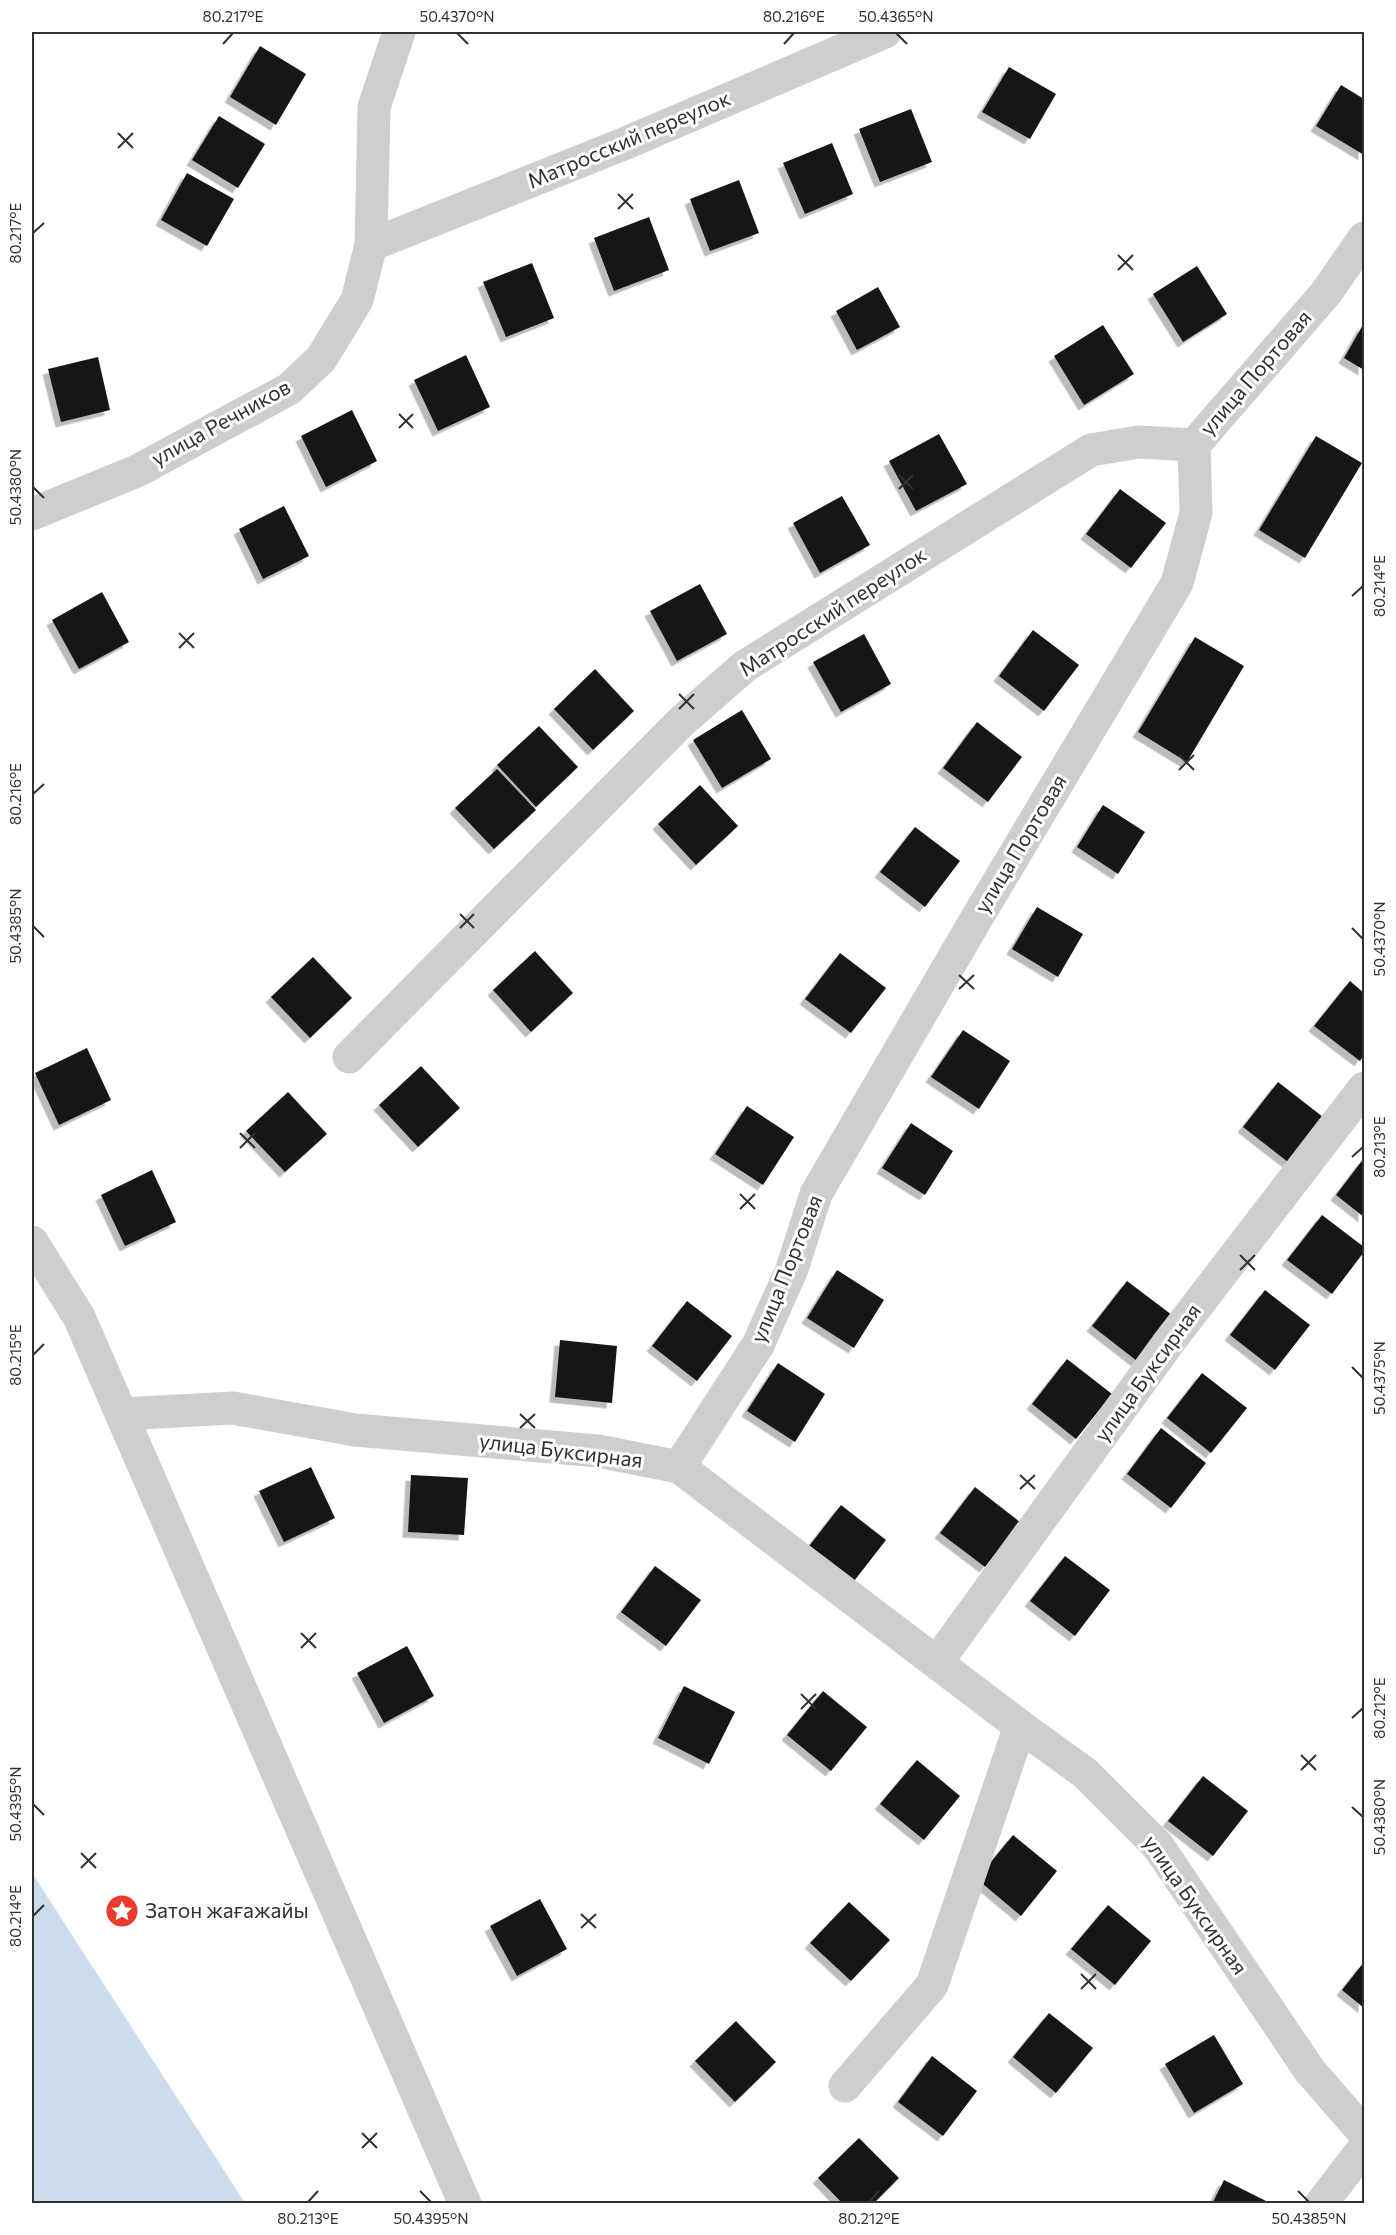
<svg xmlns="http://www.w3.org/2000/svg" width="1396" height="2235" viewBox="0 0 1396 2235" font-family="Commissioner,sans-serif">
  <defs>
    <filter id="shadow"><feDropShadow dx="-5.5" dy="5.5" stdDeviation="0" flood-color="#0004"/></filter>
  </defs>
  <rect width="100%" height="100%" fill="#fff"/>
  <polygon fill="#cbdcee" points="32,1873 245,2203 32,2203"/>
  <g fill="#181818" filter="url(#shadow)">
    <polygon points="260,46 306,74 276,125 230,97"/>
    <polygon points="1009,67 1056,94 1030,139 982,112"/>
    <polygon points="1341,85 1364,99 1364,155 1316,126"/>
    <polygon points="911,109 932,162 880,182 859,129"/>
    <polygon points="219,116 265,144 238,188 192,160"/>
    <polygon points="832,143 853,194 805,214 783,163"/>
    <polygon points="187,173 234,199 207,246 161,220"/>
    <polygon points="739,180 759,233 710,251 690,199"/>
    <polygon points="649,217 669,270 614,291 594,238"/>
    <polygon points="532,263 554,318 506,337 483,282"/>
    <polygon points="1197,266 1227,314 1183,342 1153,294"/>
    <polygon points="878,287 900,327 857,350 836,311"/>
    <polygon points="1364,323 1364,370 1344,358"/>
    <polygon points="1103,325 1134,374 1084,405 1054,356"/>
    <polygon points="466,355 490,407 438,431 414,380"/>
    <polygon points="98,357 110,410 61,422 48,369"/>
    <polygon points="352,410 377,461 326,487 301,436"/>
    <polygon points="939,434 967,484 916,511 889,461"/>
    <polygon points="1316,436 1362,463 1305,558 1259,530"/>
    <polygon points="1120,489 1166,523 1131,568 1086,534"/>
    <polygon points="842,496 870,545 820,573 793,523"/>
    <polygon points="284,506 309,556 263,579 239,529"/>
    <polygon points="700,584 727,634 677,661 650,611"/>
    <polygon points="102,592 129,642 79,669 52,620"/>
    <polygon points="1033,630 1079,665 1044,711 999,676"/>
    <polygon points="864,634 891,684 841,712 813,662"/>
    <polygon points="1195,637 1244,666 1187,762 1138,732"/>
    <polygon points="595,669 634,711 593,750 554,709"/>
    <polygon points="742,710 771,759 722,788 693,740"/>
    <polygon points="977,722 1022,757 988,802 943,768"/>
    <polygon points="539,726 578,767 536,807 497,765"/>
    <polygon points="497,769 536,810 494,849 455,808"/>
    <polygon points="700,785 738,826 696,865 658,824"/>
    <polygon points="1103,805 1145,832 1118,874 1077,847"/>
    <polygon points="915,827 960,861 925,907 880,872"/>
    <polygon points="1037,907 1083,934 1058,977 1012,949"/>
    <polygon points="535,951 573,993 531,1032 493,990"/>
    <polygon points="840,953 886,988 851,1033 805,999"/>
    <polygon points="313,957 352,998 310,1038 271,997"/>
    <polygon points="1350,981 1364,993 1364,1055 1360,1061 1314,1026"/>
    <polygon points="963,1030 1010,1061 979,1109 931,1077"/>
    <polygon points="87,1048 111,1100 59,1125 35,1073"/>
    <polygon points="421,1066 460,1108 418,1147 379,1105"/>
    <polygon points="1278,1082 1323,1117 1288,1162 1243,1127"/>
    <polygon points="288,1092 327,1134 285,1172 246,1131"/>
    <polygon points="747,1106 794,1137 763,1185 715,1154"/>
    <polygon points="911,1123 953,1151 925,1195 882,1168"/>
    <polygon points="1364,1158 1364,1217 1336,1195"/>
    <polygon points="152,1170 176,1222 125,1246 101,1195"/>
    <polygon points="1322,1215 1364,1247 1364,1252 1332,1294 1287,1260"/>
    <polygon points="837,1270 884,1300 854,1348 807,1318"/>
    <polygon points="1127,1281 1172,1315 1137,1361 1092,1326"/>
    <polygon points="1265,1290 1310,1325 1275,1370 1230,1335"/>
    <polygon points="687,1301 732,1336 697,1381 652,1346"/>
    <polygon points="560,1340 617,1346 612,1403 555,1397"/>
    <polygon points="1067,1359 1112,1394 1076,1439 1032,1404"/>
    <polygon points="778,1363 825,1394 795,1442 747,1411"/>
    <polygon points="1202,1373 1247,1408 1211,1453 1167,1418"/>
    <polygon points="1161,1428 1206,1463 1171,1508 1127,1474"/>
    <polygon points="311,1467 335,1518 284,1542 259,1491"/>
    <polygon points="411,1475 468,1478 464,1535 408,1532"/>
    <polygon points="975,1487 1020,1522 985,1567 940,1533"/>
    <polygon points="841,1505 886,1540 851,1585 806,1550"/>
    <polygon points="1065,1556 1110,1590 1075,1636 1030,1601"/>
    <polygon points="655,1566 701,1600 666,1646 621,1612"/>
    <polygon points="407,1646 434,1696 384,1723 357,1673"/>
    <polygon points="684,1686 735,1712 709,1764 658,1738"/>
    <polygon points="823,1691 867,1727 831,1771 787,1735"/>
    <polygon points="917,1760 960,1796 924,1840 880,1804"/>
    <polygon points="1203,1776 1248,1811 1213,1856 1168,1821"/>
    <polygon points="1013,1835 1057,1871 1021,1916 977,1879"/>
    <polygon points="540,1899 567,1949 517,1976 490,1926"/>
    <polygon points="849,1902 890,1940 851,1981 810,1943"/>
    <polygon points="1108,1905 1151,1941 1115,1985 1071,1949"/>
    <polygon points="1364,1962 1364,2008 1342,1990"/>
    <polygon points="1049,2013 1093,2048 1056,2093 1013,2057"/>
    <polygon points="736,2021 776,2062 735,2102 695,2061"/>
    <polygon points="1214,2035 1243,2084 1194,2113 1165,2064"/>
    <polygon points="932,2056 977,2091 943,2136 898,2102"/>
    <polygon points="859,2138 899,2178 873,2204 843,2204 818,2178"/>
    <polygon points="1224,2180 1272,2204 1212,2204"/>
  </g>
  <g fill="none" stroke-linecap="round" stroke-linejoin="round">
    <g stroke="#cecece" stroke-width="33">
      <polyline points="371,245 626,143 885,32"/>
      <polyline points="32,514 137,471 289,389 321,359 357,300 371,245 374,107 399,32"/>
      <polyline points="349,1057 682,721 745,666 1091,450 1139,442 1194,445"/>
      <polyline points="32,1242 79,1317 465,2204"/>
      <polyline points="121,1414 233,1408 355,1430 598,1451 679,1467 1020,1726 1085,1773 1158,1846 1310,2071 1364,2133"/>
      <polyline points="679,1467 758,1345 792,1269 816,1194 975,921 1177,583 1196,513 1194,445 1326,293 1364,238"/>
      <polyline points="937,1662 1169,1342 1364,1088"/>
      <polyline points="845,2086 932,1985 1020,1726"/>
      <polyline points="1321,2204 1364,2148"/>
    </g>
  </g>
  <path fill="none" stroke="#313131" stroke-width="2" d="M 457,33 L 468,44M 896,33 L 907,44M 223,44 L 233,33M 784,44 L 794,33M 118,133 L 133,148M 118,148 L 133,133M 618,194 L 633,209M 618,209 L 633,194M 33,233 L 44,223M 1118,255 L 1133,270M 1118,270 L 1133,255M 399,414 L 413,428M 399,428 L 413,414M 899,475 L 913,489M 33,487 L 44,498M 899,489 L 913,475M 1352,596 L 1363,586M 179,633 L 194,648M 179,648 L 194,633M 679,694 L 694,709M 679,709 L 694,694M 1179,755 L 1194,770M 1179,770 L 1194,755M 33,794 L 44,784M 460,914 L 474,928M 33,926 L 44,937M 460,928 L 474,914M 1352,928 L 1363,939M 959,975 L 974,989M 959,989 L 974,975M 240,1133 L 255,1148M 240,1148 L 255,1133M 1352,1157 L 1363,1147M 740,1194 L 755,1209M 740,1209 L 755,1194M 1240,1255 L 1255,1270M 1240,1270 L 1255,1255M 33,1355 L 44,1344M 1352,1367 L 1363,1378M 520,1414 L 535,1428M 520,1428 L 535,1414M 1020,1475 L 1035,1489M 1020,1489 L 1035,1475M 301,1633 L 316,1648M 301,1648 L 316,1633M 801,1694 L 816,1709M 801,1709 L 816,1694M 1352,1718 L 1363,1708M 1301,1755 L 1316,1770M 1301,1770 L 1316,1755M 33,1804 L 44,1815M 1352,1807 L 1363,1817M 81,1853 L 96,1868M 81,1868 L 96,1853M 581,1914 L 596,1928M 33,1916 L 44,1905M 581,1928 L 596,1914M 1081,1974 L 1096,1989M 1081,1989 L 1096,1974M 362,2133 L 377,2148M 362,2148 L 377,2133M 420,2191 L 431,2202M 1298,2191 L 1309,2202M 308,2202 L 318,2191M 869,2202 L 879,2191"/>
  <defs>
    <symbol id="sight-disc" viewBox="-11 -11 22 22"><circle r="9.5" fill="#ec3a2f" stroke="#fff"/><path d="M0-6L1.8-2.2L6-1.7L2.9 1.2L3.7 5.4L0 3.3L-3.7 5.4L-2.9 1.2L-6-1.7L-1.8-2.2Z" fill="#fff"/></symbol>
  </defs>
  <g fill-rule="evenodd">
    <use href="#sight-disc" x="103" y="1892" width="38" height="38"/>
  </g>
  <g text-anchor="middle" stroke-width="6" stroke-linejoin="round" paint-order="stroke">
    <g font-size="21" fill="#313131" stroke="#fff">
      <text transform="translate(629 140) rotate(-23)" y="7">Матросский переулок</text>
      <text transform="translate(1256 373) rotate(-49)" y="7">улица Портовая</text>
      <text transform="translate(221 423) rotate(-29)" y="7">улица Речников</text>
      <text transform="translate(833 612) rotate(-33)" y="7">Матросский переулок</text>
      <text transform="translate(1021 844) rotate(-59)" y="7">улица Портовая</text>
      <text transform="translate(787 1269) rotate(-68)" y="7">улица Портовая</text>
      <text transform="translate(1148 1373) rotate(-54)" y="7">улица Буксирная</text>
      <text transform="translate(561 1451) rotate(7)" y="7">улица Буксирная</text>
      <text transform="translate(1195 1905) rotate(55)" y="7">улица Буксирная</text>
    </g>
    <g font-size="21" fill="#313131" stroke="#fff" text-anchor="start">
      <text x="145" y="1918">Затон жағажайы</text>
    </g>
  </g>
  <rect width="1396" height="2235" fill="none" stroke="#ffffff" stroke-width="66"/>
  <rect x="33" y="33" width="1330" height="2169" fill="none" stroke="#313131" stroke-width="2"/>
  <g font-size="15" text-anchor="middle" fill="#313131">
    <text x="233" y="22">80.217°E</text>
    <text x="457" y="22">50.4370°N</text>
    <text x="794" y="22">80.216°E</text>
    <text x="896" y="22">50.4365°N</text>
    <text transform="translate(16 233) rotate(-90)" y="5">80.217°E</text>
    <text transform="translate(16 487) rotate(-90)" y="5">50.4380°N</text>
    <text transform="translate(1380 586) rotate(-90)" y="5">80.214°E</text>
    <text transform="translate(16 794) rotate(-90)" y="5">80.216°E</text>
    <text transform="translate(16 926) rotate(-90)" y="5">50.4385°N</text>
    <text transform="translate(1380 939) rotate(-90)" y="5">50.4370°N</text>
    <text transform="translate(1380 1147) rotate(-90)" y="5">80.213°E</text>
    <text transform="translate(16 1355) rotate(-90)" y="5">80.215°E</text>
    <text transform="translate(1380 1378) rotate(-90)" y="5">50.4375°N</text>
    <text transform="translate(1380 1708) rotate(-90)" y="5">80.212°E</text>
    <text transform="translate(16 1804) rotate(-90)" y="5">50.4395°N</text>
    <text transform="translate(1380 1817) rotate(-90)" y="5">50.4380°N</text>
    <text transform="translate(16 1916) rotate(-90)" y="5">80.214°E</text>
    <text x="308" y="2224">80.213°E</text>
    <text x="431" y="2224">50.4395°N</text>
    <text x="869" y="2224">80.212°E</text>
    <text x="1309" y="2224">50.4385°N</text>
  </g>
</svg>
